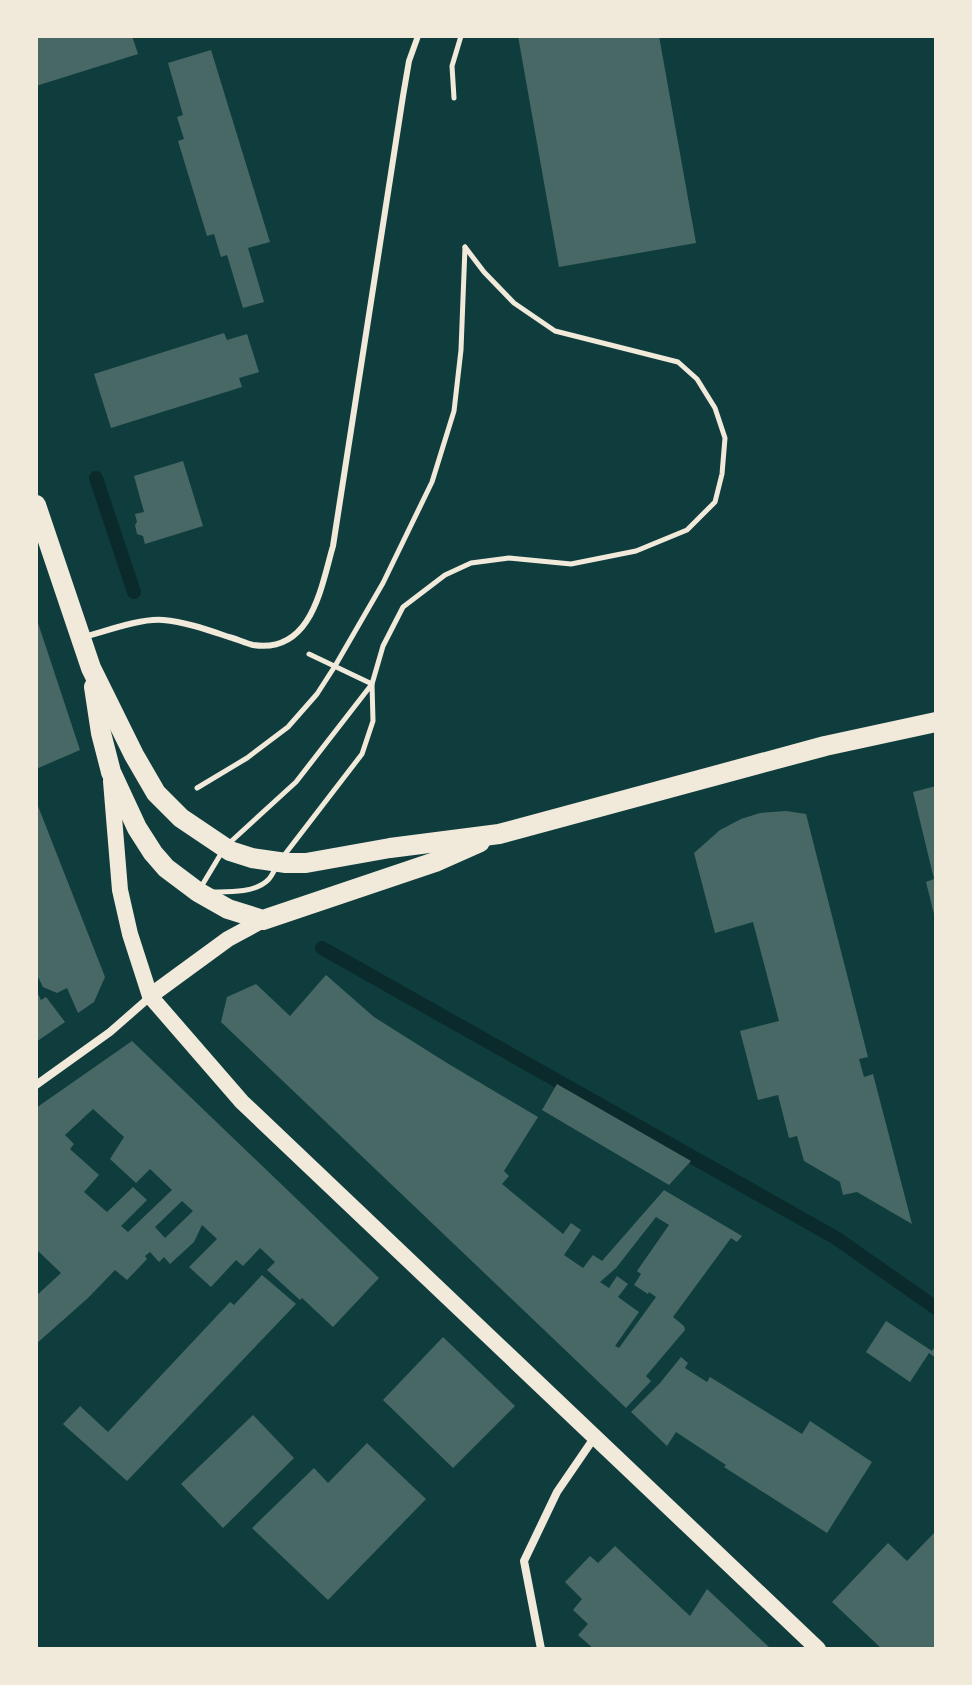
<svg xmlns="http://www.w3.org/2000/svg" width="972" height="1685" viewBox="0 0 972 1685" font-family="'Alegreya Sans',sans-serif">
  <rect width="100%" height="100%" fill="#0f3d3e"/>
  <g fill="none" stroke-linecap="round" stroke-linejoin="round">
    <g stroke="#0a2a2b" stroke-width="14">
      <polyline points="96,478 134,592"/>
      <polyline points="322,948 836,1238 936,1308"/>
    </g>
  </g>
  <g fill="#486865" fill-rule="evenodd">
    <polygon points="36,36 132,36 138,54 36,86"/>
    <polygon points="518,36 659,36 696,243 559,267"/>
    <polygon points="211,50 270,242 248,248 264,302 243,308 227,255 221,257 214,234 207,236 178,141 184,139 177,117 183,115 168,63"/>
    <polygon points="224,333 227,340 247,334 259,372 239,378 242,387 111,428 94,374"/>
    <polygon points="183,461 203,526 145,544 143,536 137,534 135,525 137,522 135,514 144,512 134,476"/>
    <polygon points="36,617 80,750 36,769"/>
    <polygon points="936,786 936,918 935,918 926,882 934,879 913,792"/>
    <polygon points="36,801 105,977 94,1002 78,1013 67,988 57,993 43,987 36,973"/>
    <polygon points="786,811 806,814 868,1057 859,1059 864,1077 873,1074 912,1224 857,1192 843,1195 840,1182 804,1161 797,1136 789,1138 778,1095 758,1100 740,1031 779,1021 753,922 715,933 694,853 720,830 741,819 760,813"/>
    <path d="M 326,975 L 374,1017 L 447,1063 L 538,1117 L 504,1171 L 509,1176 L 502,1184 L 563,1234 L 571,1223 L 581,1230 L 564,1255 L 583,1268 L 593,1255 L 602,1261 L 664,1190 L 742,1236 L 737,1242 L 731,1238 L 673,1317 L 684,1326 L 685,1330 L 646,1376 L 651,1381 L 626,1408 L 221,1022 L 227,997 L 256,984 L 290,1016 ZM 656,1217 L 669,1225 L 637,1271 L 641,1274 L 634,1285 L 648,1294 L 649,1292 L 656,1297 L 619,1348 L 615,1346 L 639,1312 L 618,1297 L 628,1284 L 617,1276 L 609,1288 L 600,1282 L 616,1268 Z"/>
    <polygon points="36,990 41,1000 46,997 65,1022 36,1042"/>
    <path d="M 132,1041 L 379,1278 L 333,1327 L 302,1298 L 300,1300 L 267,1270 L 275,1262 L 260,1248 L 243,1266 L 236,1260 L 211,1287 L 189,1267 L 217,1239 L 202,1225 L 194,1242 L 170,1264 L 164,1257 L 159,1262 L 150,1252 L 145,1256 L 147,1259 L 127,1280 L 115,1270 L 88,1298 L 36,1344 L 36,1296 L 61,1273 L 36,1249 L 36,1108 ZM 93,1109 L 124,1137 L 110,1159 L 136,1183 L 150,1169 L 172,1190 L 128,1232 L 121,1226 L 147,1200 L 133,1187 L 107,1212 L 84,1192 L 99,1175 L 70,1149 L 74,1144 L 65,1135 ZM 182,1201 L 193,1211 L 165,1238 L 155,1227 Z"/>
    <polygon points="557,1084 637,1130 691,1161 669,1185 542,1110"/>
    <polygon points="262,1275 296,1304 127,1481 64,1425 63,1424 80,1406 108,1432 230,1302 234,1305"/>
    <polygon points="886,1321 932,1351 936,1344 936,1358 929,1353 910,1382 866,1352"/>
    <polygon points="443,1337 515,1406 453,1468 383,1400"/>
    <polygon points="681,1357 688,1363 685,1368 707,1382 710,1377 802,1434 810,1421 872,1462 827,1533 724,1467 726,1465 676,1432 667,1446 631,1412 660,1383"/>
    <polygon points="253,1415 294,1458 223,1528 181,1484"/>
    <polygon points="367,1443 426,1499 328,1600 252,1528 314,1468 328,1483"/>
    <polygon points="936,1531 936,1649 882,1649 832,1602 888,1543 907,1561"/>
    <polygon points="615,1546 690,1616 707,1589 771,1649 594,1649 578,1635 588,1624 573,1610 582,1599 565,1582 590,1556 598,1563"/>
  </g>
  <g fill="none" stroke-linecap="round" stroke-linejoin="round">
    <g stroke="#f1e9da" stroke-width="5">
      <polyline points="454,98 452,66 461,36"/>
      <polyline points="309,654 372,684 383,646 403,607 445,575 471,563 509,558 571,564 636,551 687,530 715,502 722,474 725,438 715,408 697,379 678,362 555,331 514,303 484,272 465,247"/>
      <path d="M 372,684 L 373,721 L 362,754 L 279,862 C 276,867 273,874 269,879 C 253,896 219,891 198,892 L 225,847 L 296,782 Z"/>
      <polyline points="197,788 247,758 288,727 317,694 335,666 383,583 432,482 454,411 461,350 465,247"/>
    </g>
    <path stroke="#f1e9da" stroke-width="6" d="M 84,637 C 106,631 141,618 163,620 C 186,622 208,630 229,637 C 237,639 245,643 253,645 C 312,654 321,587 333,546 L 403,96 L 409,61 L 418,36"/>
    <g stroke="#f1e9da" stroke-width="8">
      <polyline points="36,1085 110,1032 150,997"/>
      <polyline points="541,1649 524,1561 557,1492 594,1438"/>
    </g>
    <g stroke="#f1e9da" stroke-width="16">
      <polyline points="111,781 120,890 130,934 150,996 242,1102 818,1649"/>
      <polyline points="150,996 228,939 263,920"/>
    </g>
    <g stroke="#f1e9da" stroke-width="20">
      <polyline points="36,505 91,668 134,755 156,793 181,818 230,851 252,858 286,863 306,863 390,848 499,834 825,746 936,722"/>
      <polyline points="94,687 101,733 111,772 137,828 153,853 166,868 198,892 228,909 263,920 435,862 480,842"/>
    </g>
  </g>
  <rect width="972" height="1685" fill="none" stroke="#f1e9da" stroke-width="76"/>
</svg>
